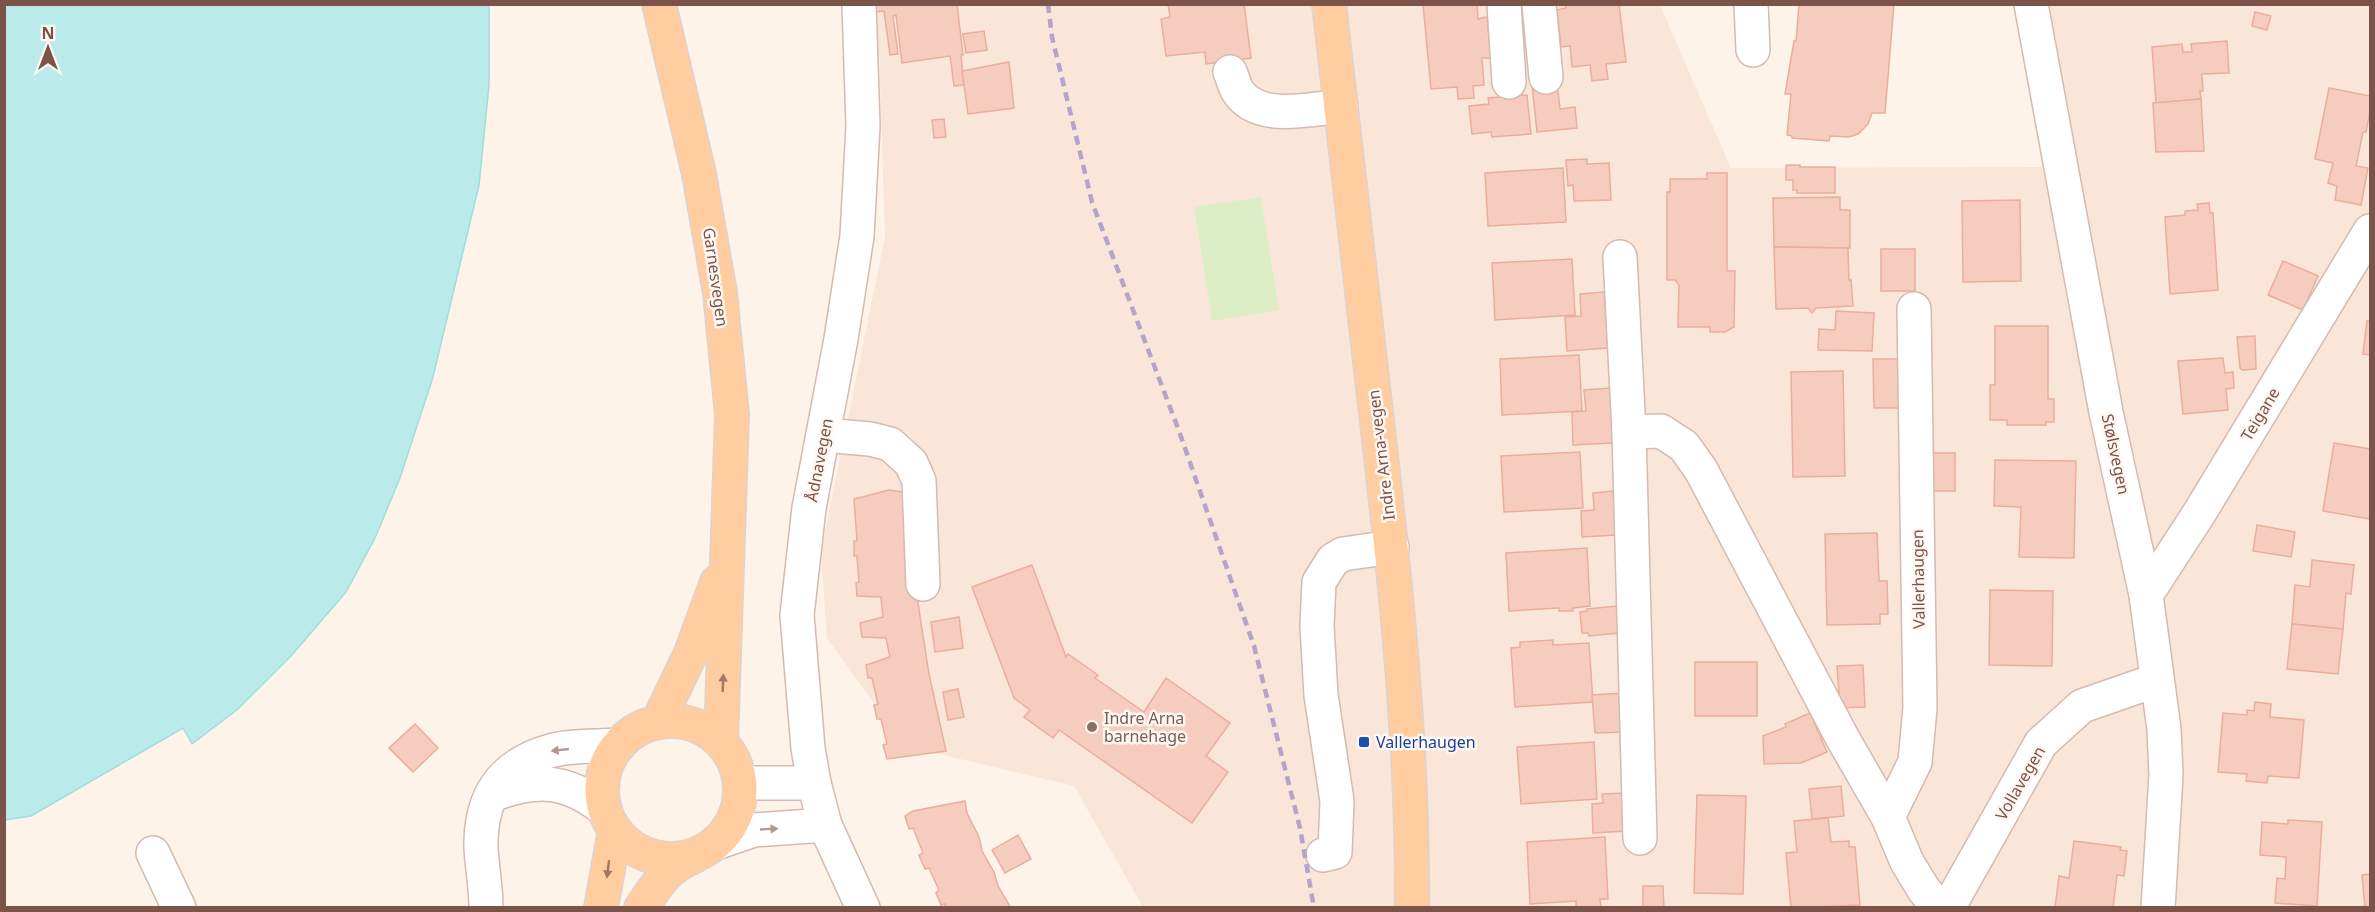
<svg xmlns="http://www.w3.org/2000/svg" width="2375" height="912" viewBox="0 0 2375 912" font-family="'Noto Sans',sans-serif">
  <rect width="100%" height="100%" fill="#fef3e9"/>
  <polygon fill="#f9e6d9" points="852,5 1660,5 1731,168 2058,167 2030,5 2370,5 2370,907 1143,907 1074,786 905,746 827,638 821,552 885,236 879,52"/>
  <polygon fill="#dceec5" points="1261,197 1279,310 1212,321 1194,207"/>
  <polygon fill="#baeaea" stroke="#a0dddd" stroke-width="1.5" points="5,4 489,5 489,85 479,185 433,377 400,478 375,538 346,592 291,656 238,709 192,744 183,728 31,816 5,820"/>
  <g fill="#f6ccbe" stroke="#eaae9c" stroke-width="1.5">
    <polygon points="874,4 957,4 963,55 961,55 964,85 954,86 950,56 902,63 896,15 893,16 898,54 890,55 884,11 875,12"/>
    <polygon points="1168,4 1244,4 1251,58 1206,64 1205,52 1166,56 1161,19 1170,17"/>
    <polygon points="1423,4 1477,4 1478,19 1487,17 1491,58 1482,58 1484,85 1473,86 1474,98 1458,99 1457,87 1431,89"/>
    <polygon points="1566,4 1619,4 1626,62 1606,64 1608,79 1592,81 1590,65 1572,67 1570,46 1561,47 1557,10 1566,8"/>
    <polygon points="1799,4 1894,4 1885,113 1872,113 1868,124 1858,134 1849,137 1830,136 1829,141 1792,138 1792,136 1787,135 1791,94 1785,94 1794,41 1796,41"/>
    <polygon points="2255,12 2271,16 2267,30 2252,26"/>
    <polygon points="984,31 987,50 966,53 963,34"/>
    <polygon points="2227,41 2229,73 2202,74 2203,91 2200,91 2201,99 2156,103 2152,47 2182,44 2183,52 2192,52 2191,44"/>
    <polygon points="1009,62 1014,108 968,114 962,71"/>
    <polygon points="1557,83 1560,109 1575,107 1577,128 1537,132 1532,85"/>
    <polygon points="2329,88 2370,96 2370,111 2366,132 2363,132 2356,166 2368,168 2361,205 2335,200 2337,186 2328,183 2333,163 2315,159"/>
    <polygon points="1527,95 1531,134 1492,137 1491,132 1472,134 1469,106 1489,104 1488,98"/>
    <polygon points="2201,99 2204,151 2156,152 2153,103"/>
    <polygon points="944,119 946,137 934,138 932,120"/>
    <polygon points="1587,159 1587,164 1609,163 1611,200 1574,201 1573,185 1568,186 1566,160"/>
    <polygon points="1786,165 1800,165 1800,167 1835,167 1835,193 1797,193 1797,190 1793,190 1793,180 1786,180"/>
    <polygon points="1563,168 1566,222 1488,226 1485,173"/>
    <polygon points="1707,173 1727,173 1727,271 1735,271 1734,327 1725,332 1710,332 1710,327 1678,327 1679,285 1675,280 1667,280 1667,192 1670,192 1670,179 1707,179"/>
    <polygon points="1840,197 1840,210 1850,210 1850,248 1774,247 1773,198"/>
    <polygon points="2020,200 2021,281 1963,282 1962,201"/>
    <polygon points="2209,203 2210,213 2213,213 2218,290 2170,294 2165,217 2185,215 2185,211 2198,210 2197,204"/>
    <polygon points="1774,247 1848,248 1849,280 1851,280 1853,306 1816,308 1812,313 1808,308 1776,309"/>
    <rect x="1881" y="249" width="34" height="42"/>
    <polygon points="1572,259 1575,315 1495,320 1492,263"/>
    <polygon points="2283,261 2318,276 2303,310 2268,295"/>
    <polygon points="1604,292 1608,348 1567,351 1565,317 1581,316 1580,294"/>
    <polygon points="1836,311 1874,313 1872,351 1818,350 1819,329 1835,330"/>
    <polygon points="2367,321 2370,321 2370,355 2363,354"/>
    <polygon points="1995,326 2048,326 2048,399 2054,399 2054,422 2046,422 2046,425 2007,425 2007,420 1990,420 1990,385 1995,385"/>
    <polygon points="2255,336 2256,369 2242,370 2240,368 2237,337"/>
    <polygon points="1579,355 1582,411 1502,415 1500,359"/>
    <polygon points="2223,358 2225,373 2233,372 2234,388 2226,389 2228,410 2183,414 2178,361"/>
    <polygon points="1873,359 1901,359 1902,408 1874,408"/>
    <polygon points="1843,371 1845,476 1793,477 1791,372"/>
    <polygon points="1610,388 1613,443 1573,445 1572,412 1586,411 1584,390"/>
    <polygon points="2334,443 2370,449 2370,519 2323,511"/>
    <polygon points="1580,452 1583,508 1504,512 1501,456"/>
    <rect x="1931" y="453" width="24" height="38"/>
    <polygon points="1995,460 2076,461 2074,558 2019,557 2021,507 1994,506"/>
    <polygon points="889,490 916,494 917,597 929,674 946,751 887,759 883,745 887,744 881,719 877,719 874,705 878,704 872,678 868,678 866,665 890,657 886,638 862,637 860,623 883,617 881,597 857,596 856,583 859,582 857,556 854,556 854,541 857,541 854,499"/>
    <polygon points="1613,491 1616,535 1582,537 1581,511 1594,510 1593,493"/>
    <polygon points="2257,525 2295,532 2291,557 2253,551"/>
    <polygon points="1877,533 1879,581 1887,581 1888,614 1880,614 1880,624 1827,625 1825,534"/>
    <polygon points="1587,548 1590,606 1573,608 1573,611 1559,611 1559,608 1509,611 1506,553"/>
    <polygon points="2312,560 2354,565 2351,594 2346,593 2343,629 2292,624 2295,585 2310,587"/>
    <polygon points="1032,565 1066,657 1068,654 1098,675 1095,678 1144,712 1166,678 1230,723 1206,756 1228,772 1192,823 1059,730 1053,738 1024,717 1030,710 1014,698 972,587"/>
    <polygon points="1990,590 2053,591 2052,666 1989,665"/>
    <polygon points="1617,606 1619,633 1589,636 1588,633 1582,633 1580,612 1587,611 1587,609"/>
    <polygon points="959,617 963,648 935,652 931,622"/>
    <polygon points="2292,624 2343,629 2338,674 2287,669"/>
    <polygon points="1553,640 1553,645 1589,643 1593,702 1515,707 1511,648 1520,647 1520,642"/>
    <rect x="1695" y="662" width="62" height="54"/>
    <polygon points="1863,665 1865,707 1840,708 1837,666"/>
    <polygon points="958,689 964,717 948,720 943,692"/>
    <polygon points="1623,693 1625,732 1595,733 1592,695"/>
    <polygon points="2255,702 2271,704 2270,717 2304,720 2299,778 2268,776 2267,783 2246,781 2247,774 2218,772 2223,713 2247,715 2247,710 2254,711"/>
    <polygon points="1810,713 1827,752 1801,763 1764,764 1763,736 1786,727 1785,724"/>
    <polygon points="415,724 438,748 413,772 389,748"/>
    <polygon points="1594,742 1597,799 1521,804 1517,747"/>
    <polygon points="1841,786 1844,816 1812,819 1809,789"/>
    <polygon points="1625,793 1627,831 1593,833 1592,804 1603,803 1602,794"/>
    <polygon points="1697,795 1746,796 1743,894 1694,893"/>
    <polygon points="965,801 967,813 979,837 982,851 994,872 998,886 1011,908 946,908 945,904 941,905 936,893 939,890 929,868 925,869 919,855 923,853 913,828 909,829 905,816 913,811"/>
    <polygon points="1828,818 1831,842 1849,841 1849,847 1855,847 1860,905 1791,908 1786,853 1797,852 1794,821"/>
    <polygon points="2288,820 2322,822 2317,906 2275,903 2277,878 2285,879 2286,857 2260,855 2262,822 2288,824"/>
    <polygon points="1018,835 1031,859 1005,873 992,850"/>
    <polygon points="1605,837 1608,899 1600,899 1601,908 1576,908 1576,901 1530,904 1527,842"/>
    <polygon points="2074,841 2121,847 2120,850 2127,851 2124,876 2117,875 2113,908 2055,908 2059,876 2069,878"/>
    <polygon points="2370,874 2370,908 2365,908 2362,875"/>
    <polygon points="1643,886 1663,886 1664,908 1643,908"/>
  </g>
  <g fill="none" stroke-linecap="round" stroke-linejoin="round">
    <defs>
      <g id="minor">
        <polyline points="859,4 863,126 857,236 841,339 809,508 797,615 808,748 814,783 825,825 863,908"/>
        <polyline points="1504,4 1509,82"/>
        <polyline points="1539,4 1546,77"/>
        <polyline points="1751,4 1753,50"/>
        <polyline points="2031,4 2106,412 2146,595 2164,729 2166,775 2158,908"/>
        <path d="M 1230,72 C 1233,78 1234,85 1237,90 C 1257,123 1309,109 1341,106"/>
        <polyline points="1620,257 1629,432 1640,838"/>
        <polyline points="1629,432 1661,431 1684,446 1701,470 1843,739 1888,817 1907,862 1924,890 1939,908"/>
        <polyline points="823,435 870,439 890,444 911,463 919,481 923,584"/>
        <polyline points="2146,595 2200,512 2370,231"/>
        <polyline points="740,783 814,783"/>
        <path d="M 492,795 C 537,778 567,779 605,810"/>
        <polyline points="1888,817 1915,762 1920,708 1914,309"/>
        <polyline points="716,843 754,830 825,825"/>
        <polyline points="153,853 179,908"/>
        <polyline points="1323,855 1335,852 1337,801 1321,695 1317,626 1319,582 1333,560 1343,554 1392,547"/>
        <path d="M 486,908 C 486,887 482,867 481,848 C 480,798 501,765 550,751 C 571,745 597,747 619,745"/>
        <polyline points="1948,908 2041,743 2082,706 2157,680"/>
      </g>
      <g id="major">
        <polyline points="659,4 699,174 720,293 732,415 721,742"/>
        <path d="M 1329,4 C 1346,149 1363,294 1379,439 C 1397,595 1413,751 1412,908"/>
        <circle cx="671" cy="790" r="69"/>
        <polyline points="658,722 691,653 717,582"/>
        <polyline points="601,908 615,830"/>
        <path d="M 641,908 C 660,881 665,869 696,855"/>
      </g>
    </defs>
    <use href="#minor" stroke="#d4baaf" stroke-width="36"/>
    <use href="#major" stroke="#ddd2d0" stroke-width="36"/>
    <use href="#minor" stroke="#fff" stroke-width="33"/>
    <use href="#major" stroke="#ffcd9f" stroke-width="33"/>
    <polyline stroke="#b3a4cb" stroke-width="4.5" stroke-dasharray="9 6" stroke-linecap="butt" points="1048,4 1052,37 1092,202 1179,431 1254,646 1300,828 1314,908"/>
  </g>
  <defs><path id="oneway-solid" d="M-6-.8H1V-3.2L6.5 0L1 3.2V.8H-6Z" transform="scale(1.5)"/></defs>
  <g fill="#a37863">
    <use href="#oneway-solid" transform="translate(723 683) rotate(-88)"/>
    <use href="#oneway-solid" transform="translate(608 869) rotate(97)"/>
  </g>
  <g fill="#b09892">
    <use href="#oneway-solid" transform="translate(560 750) rotate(174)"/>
    <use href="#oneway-solid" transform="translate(769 829) rotate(-3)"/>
  </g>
  <circle fill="#8d6e63" stroke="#fff7f1" stroke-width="2" cx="1092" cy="727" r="6"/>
  <rect fill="#1a4fb4" stroke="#fff7f1" stroke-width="2" x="1358" y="736" width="12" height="12" rx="3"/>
  <g text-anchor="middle" stroke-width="5" stroke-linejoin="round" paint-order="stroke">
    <g font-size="16" fill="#7c5349" stroke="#fff7f1">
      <text transform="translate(716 277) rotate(82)" y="6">Garnesvegen</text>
      <text transform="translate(2260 414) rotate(-59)" y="6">Teigane</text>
      <text transform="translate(2116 454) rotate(78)" y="6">Stølsvegen</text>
      <text transform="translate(1381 455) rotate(-97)" y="6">Indre Arna-vegen</text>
      <text transform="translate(819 460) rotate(-79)" y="6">Ådnavegen</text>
      <text transform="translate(1918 579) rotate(-91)" y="6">Vallerhaugen</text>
      <text transform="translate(2020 783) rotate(-60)" y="6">Vollavegen</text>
    </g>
    <g font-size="16" fill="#785e54" stroke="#fff7f1" text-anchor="start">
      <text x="1104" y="724">Indre Arna<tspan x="1104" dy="18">barnehage</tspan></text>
    </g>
    <g font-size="16" fill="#164399" stroke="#fff7f1" text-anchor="start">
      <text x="1376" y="748">Vallerhaugen</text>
    </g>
  </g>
  <rect width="2375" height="912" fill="none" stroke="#7c5349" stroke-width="12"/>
  <g transform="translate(48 48)" stroke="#fff7f1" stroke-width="4.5" paint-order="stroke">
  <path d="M0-4.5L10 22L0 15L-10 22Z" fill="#7c5349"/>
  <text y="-9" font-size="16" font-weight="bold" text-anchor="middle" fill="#7c5349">N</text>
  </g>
</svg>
